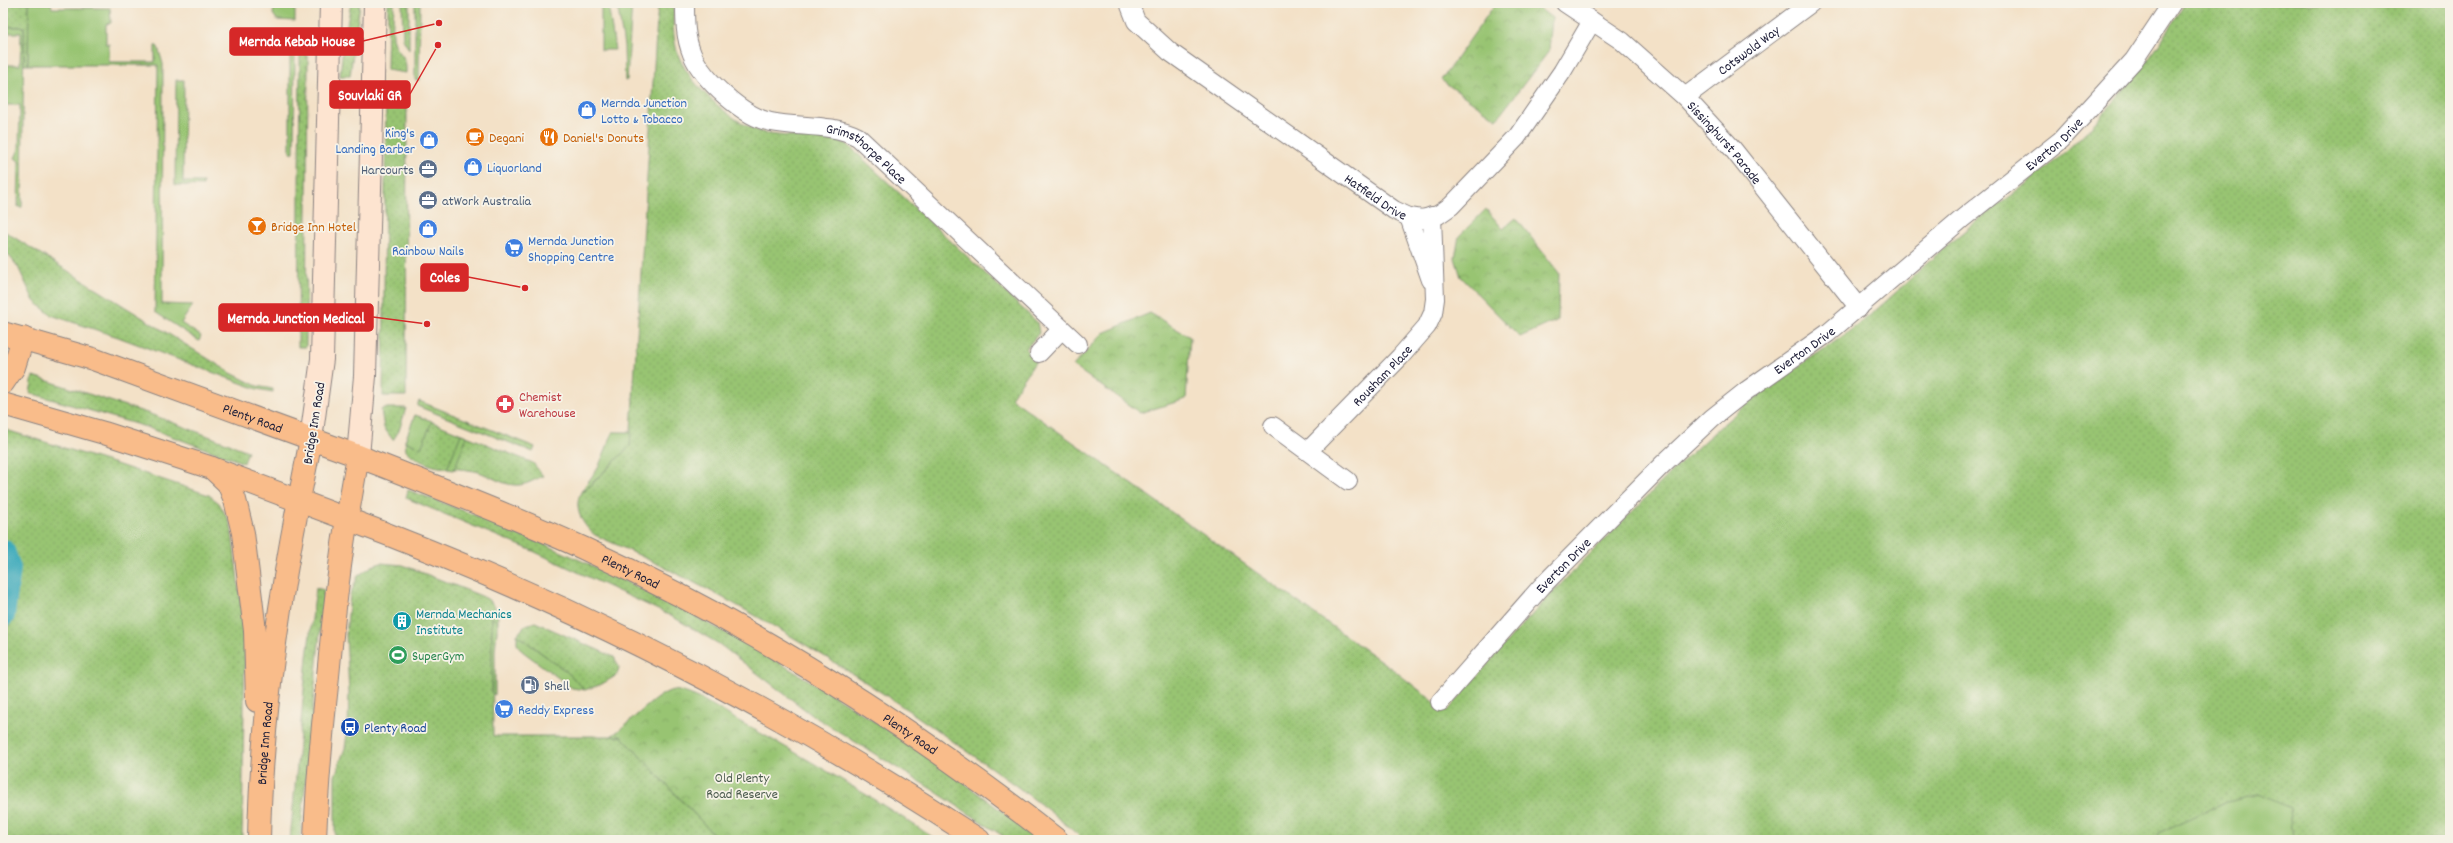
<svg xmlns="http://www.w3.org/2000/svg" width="2453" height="843" viewBox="0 0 2453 843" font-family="Dekko,sans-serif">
  <defs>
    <pattern id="grass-dots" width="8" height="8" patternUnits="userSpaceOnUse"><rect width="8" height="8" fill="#98c472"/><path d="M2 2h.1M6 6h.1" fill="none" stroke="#83a864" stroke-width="1.8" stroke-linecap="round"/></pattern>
    <pattern id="park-crowns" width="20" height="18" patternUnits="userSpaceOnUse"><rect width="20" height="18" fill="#98c472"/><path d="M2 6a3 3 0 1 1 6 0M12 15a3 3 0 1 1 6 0" fill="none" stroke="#83a864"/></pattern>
  </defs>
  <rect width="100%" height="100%" fill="#f7f3e8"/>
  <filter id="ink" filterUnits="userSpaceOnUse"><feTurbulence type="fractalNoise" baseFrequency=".025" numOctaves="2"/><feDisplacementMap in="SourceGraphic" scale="8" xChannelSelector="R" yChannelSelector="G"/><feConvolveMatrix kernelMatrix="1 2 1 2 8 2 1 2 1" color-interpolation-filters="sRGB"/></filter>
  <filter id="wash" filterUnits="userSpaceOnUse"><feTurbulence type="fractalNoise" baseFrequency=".012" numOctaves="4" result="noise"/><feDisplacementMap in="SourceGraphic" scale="16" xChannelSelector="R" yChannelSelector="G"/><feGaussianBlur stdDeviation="0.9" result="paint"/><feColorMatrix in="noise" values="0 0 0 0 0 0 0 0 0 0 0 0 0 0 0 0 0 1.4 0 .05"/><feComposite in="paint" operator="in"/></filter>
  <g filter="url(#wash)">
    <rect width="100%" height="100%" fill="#f3e1c7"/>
    <g fill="url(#grass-dots)" stroke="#5d7356">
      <polygon points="3,3 29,3 28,65 24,65 24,27 3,27"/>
      <polygon points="351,3 360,3 350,76 340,76 343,46"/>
      <path d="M 388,3 L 394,3 C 394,15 391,30 394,41 C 398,56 407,53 406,73 L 387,70 Z"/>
      <polygon points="402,3 409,3 409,50 403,39"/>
      <path d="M 658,3 L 674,3 C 673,22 672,39 679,57 C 691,87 737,128 769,134 C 794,138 823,134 847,144 L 1037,322 L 1039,333 L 1026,349 L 1036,361 L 1011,398 L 1395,671 L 1447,712 C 1505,641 1568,575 1633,511 C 1670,473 1708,435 1750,402 C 1785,373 1824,351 1859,324 C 1897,294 1930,258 1968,228 C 1992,208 2018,192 2042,172 C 2098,125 2149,67 2185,3 L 2450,3 L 2450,840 L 1084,840 C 1042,803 996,771 951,740 C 841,662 718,589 595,535 C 582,525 572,507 582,490 L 584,492 L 630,446 Z"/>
      <polygon points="300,49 308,57 306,347 298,347"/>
      <polygon points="407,93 406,396 383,396 386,95"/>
      <polygon points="4,231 231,373 257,386 273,389 273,392 257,389 118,337 51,315 34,301 18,267 3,248"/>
      <polygon points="33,376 150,414 248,451 244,463 146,427 30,393"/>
      <polygon points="419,401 535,447 533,452 417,406"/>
      <polygon points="384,408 406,408 399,431 393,440 384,428 381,410"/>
      <path d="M 415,415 L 533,463 L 543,476 C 534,480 525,486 514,485 C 502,484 490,476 479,472 C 449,465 434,474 406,451 L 405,441 Z"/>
      <polygon points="3,429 119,465 209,495 219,503 231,525 245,637 242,840 3,840"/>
      <path d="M 408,490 C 628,569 856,692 1038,840 L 1009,840 L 933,790 L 812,715 L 719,644 L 673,617 L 533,551 L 406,498 Z"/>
      <path d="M 381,563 L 403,565 L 479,595 C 492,600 498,607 498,622 L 492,618 L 493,736 L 621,736 L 719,840 L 335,840 L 335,776 L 345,748 L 348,727 L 349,692 L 346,635 L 350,595 L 358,576 L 372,566 Z"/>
      <polygon points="316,588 324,590 300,840 290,840 307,657"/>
      <polygon points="535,622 614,657 619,667 617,675 602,684 585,690 567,672 517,635 526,625"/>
    </g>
    <g fill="url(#park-crowns)" stroke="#5d7356">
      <polygon points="1496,3 1532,3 1552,18 1549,51 1497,119 1441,80"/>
      <polygon points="1486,209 1503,229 1516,218 1559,273 1558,320 1520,337 1461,277 1455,258 1459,236"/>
      <polygon points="1150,313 1190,337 1186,399 1140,413 1073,366 1103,333"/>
      <path d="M 673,690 C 698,693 722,712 744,724 C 810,760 874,798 937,840 L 719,840 L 621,736 L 611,736 C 630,724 655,694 673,690 Z"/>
    </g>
    <g fill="#98c472" stroke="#5d7356">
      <polygon points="29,3 51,3 52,8 110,8 111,23 106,24 106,44 109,44 109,62 155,62 155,45 158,47 163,64 162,304 193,305 181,323 201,336 199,341 155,312 158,65 28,65"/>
      <polygon points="290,3 295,3 295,21 277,20 273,14 274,8 290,8"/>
      <polygon points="415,3 420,3 419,80 415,80"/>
      <polygon points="601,3 608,3 615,50 601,50"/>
      <polygon points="617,3 632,3 627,80 625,81 624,46"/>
      <polygon points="3,27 24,27 22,207 18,207 19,161 15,158 19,149 20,105 3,105 3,65 20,65 21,33 3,33"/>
      <polygon points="290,49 295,49 294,152 290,153"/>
      <polygon points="176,80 184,80 183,182 203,182 203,186 175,185"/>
      <polygon points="415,415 432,421 421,448 405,441"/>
      <polygon points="613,432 631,432 630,446 583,492 582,490 598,468"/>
      <polygon points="461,434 467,436 454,470 447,469"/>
      <polygon points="492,617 498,622 495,650 495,695 492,693"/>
      <polygon points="517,635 567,672 585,690 572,688 522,651 517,644"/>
      <polygon points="2259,794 2290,808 2293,840 2156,840 2158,833 2224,803"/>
    </g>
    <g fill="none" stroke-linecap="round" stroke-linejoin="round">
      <polyline stroke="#3daabb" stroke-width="24" points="3,551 9,568 3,615"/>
    </g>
  </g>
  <g filter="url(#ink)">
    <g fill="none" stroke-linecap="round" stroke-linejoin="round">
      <defs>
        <g id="street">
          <path id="s1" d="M 685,3 C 685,21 685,37 692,54 C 703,80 744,117 771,122 C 800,128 831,123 858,137 L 1078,344"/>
          <path id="s2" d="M 1129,3 L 1136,21 L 1170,52 L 1394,210 L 1409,217 L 1422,219 L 1438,215 L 1451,206 L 1517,137 L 1562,72 L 1592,21"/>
          <path id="s3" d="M 1565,3 L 1622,41 L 1685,97 L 1732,148 L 1859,308"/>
          <path id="s4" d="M 1685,97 L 1811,3"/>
          <polyline points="1409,217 1431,280"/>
          <polyline points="1039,353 1061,330"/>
          <polyline points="1273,426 1348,481"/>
          <path id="s5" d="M 1308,451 L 1400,357 L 1427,326 L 1433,313 L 1435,299 L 1432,216"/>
          <path id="s6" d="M 1440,702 L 1542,586 L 1663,464 L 1712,418 L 1746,391 L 1828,333 L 1963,218 L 2061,140 L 2134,60 L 2172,3"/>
        </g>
        <g id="secondary">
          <polyline points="311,439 322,359 331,3"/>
          <polyline points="358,456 365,376 375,3"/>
        </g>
        <g id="primary">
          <path id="s7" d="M 358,456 C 434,486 511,515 585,549 C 754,626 911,726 1057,840"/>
          <polyline points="212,468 228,483 235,500 243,533 255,631 257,701"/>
          <path id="s8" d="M 259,840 C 261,726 277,612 299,500"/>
          <path d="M 315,840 C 317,785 322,731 328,676 C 333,623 338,571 347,519 C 571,602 779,709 979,840"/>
        </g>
        <g id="highway">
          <path id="s9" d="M 3,333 L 93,359 L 358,456 L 347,519 L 212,468 L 104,433 L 3,404"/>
          <polyline points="3,383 14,367 23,338"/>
          <polyline points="299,500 311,439"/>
        </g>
      </defs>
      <use href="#street" stroke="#8a8281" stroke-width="20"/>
      <use href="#secondary" stroke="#8a8281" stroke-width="24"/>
      <use href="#primary" stroke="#8a8281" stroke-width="24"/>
      <use href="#highway" stroke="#8a8281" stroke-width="24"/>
      <use href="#street" stroke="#fff" stroke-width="18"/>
      <use href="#secondary" stroke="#fde4d0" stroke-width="22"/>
      <use href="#primary" stroke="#f9bc8a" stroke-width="22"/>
      <use href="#highway" stroke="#f9bc8a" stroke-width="22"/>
    </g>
  </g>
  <defs>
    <symbol id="shop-disc" viewBox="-11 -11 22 22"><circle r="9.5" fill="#3f7fe0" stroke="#f7f3e8"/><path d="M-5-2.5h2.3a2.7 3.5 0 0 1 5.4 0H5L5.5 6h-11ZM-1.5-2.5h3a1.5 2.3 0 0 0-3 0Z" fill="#fff"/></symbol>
    <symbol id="cafe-disc" viewBox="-11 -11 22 22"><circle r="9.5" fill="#e8710a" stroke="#f7f3e8"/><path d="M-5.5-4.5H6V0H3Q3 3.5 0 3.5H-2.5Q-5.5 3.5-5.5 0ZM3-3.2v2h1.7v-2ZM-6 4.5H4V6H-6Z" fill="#fff"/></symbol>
    <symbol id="restaurant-disc" viewBox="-11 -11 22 22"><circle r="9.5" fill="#e8710a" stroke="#f7f3e8"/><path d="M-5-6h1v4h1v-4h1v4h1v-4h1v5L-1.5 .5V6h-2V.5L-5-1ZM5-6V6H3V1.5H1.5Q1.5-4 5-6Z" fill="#fff"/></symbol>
    <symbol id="office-disc" viewBox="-11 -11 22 22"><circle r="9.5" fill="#5c6f8a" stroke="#f7f3e8"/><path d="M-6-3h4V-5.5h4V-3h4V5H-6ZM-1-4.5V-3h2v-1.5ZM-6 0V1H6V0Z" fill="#fff"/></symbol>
    <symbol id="bar-disc" viewBox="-11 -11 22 22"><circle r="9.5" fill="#e8710a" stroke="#f7f3e8"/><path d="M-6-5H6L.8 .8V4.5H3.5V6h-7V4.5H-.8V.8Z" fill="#fff"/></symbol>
    <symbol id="supermarket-disc" viewBox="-11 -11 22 22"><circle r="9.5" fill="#3f7fe0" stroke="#f7f3e8"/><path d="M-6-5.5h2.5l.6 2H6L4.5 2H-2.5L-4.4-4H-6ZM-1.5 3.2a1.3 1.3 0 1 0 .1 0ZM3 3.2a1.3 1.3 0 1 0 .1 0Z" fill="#fff"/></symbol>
    <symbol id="pharmacy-disc" viewBox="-11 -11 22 22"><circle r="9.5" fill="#e0444e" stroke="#f7f3e8"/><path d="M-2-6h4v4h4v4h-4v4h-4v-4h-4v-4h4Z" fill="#fff"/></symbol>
    <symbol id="building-disc" viewBox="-11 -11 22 22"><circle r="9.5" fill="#0f9aa8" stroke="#f7f3e8"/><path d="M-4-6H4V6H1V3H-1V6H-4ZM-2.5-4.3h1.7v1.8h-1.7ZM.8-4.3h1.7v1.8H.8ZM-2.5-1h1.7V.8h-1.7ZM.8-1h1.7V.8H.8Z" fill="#fff"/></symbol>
    <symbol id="stadium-disc" viewBox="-11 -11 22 22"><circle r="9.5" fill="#2e9e5b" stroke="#f7f3e8"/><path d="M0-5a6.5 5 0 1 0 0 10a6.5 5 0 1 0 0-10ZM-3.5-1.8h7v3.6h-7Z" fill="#fff"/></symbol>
    <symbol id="fuel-disc" viewBox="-11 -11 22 22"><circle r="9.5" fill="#5c6f8a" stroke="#f7f3e8"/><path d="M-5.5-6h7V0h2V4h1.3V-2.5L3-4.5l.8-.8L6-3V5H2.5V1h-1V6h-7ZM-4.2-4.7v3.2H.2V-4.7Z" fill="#fff"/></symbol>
    <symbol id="bus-disc" viewBox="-11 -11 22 22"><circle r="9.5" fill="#1a4fb4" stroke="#f7f3e8"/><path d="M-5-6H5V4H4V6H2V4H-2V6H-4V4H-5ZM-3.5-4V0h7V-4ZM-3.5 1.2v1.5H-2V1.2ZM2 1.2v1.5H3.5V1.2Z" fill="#fff"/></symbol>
  </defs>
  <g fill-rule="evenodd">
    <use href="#shop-disc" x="576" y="99" width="22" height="22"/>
    <use href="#cafe-disc" x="464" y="126" width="22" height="22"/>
    <use href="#restaurant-disc" x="538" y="126" width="22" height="22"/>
    <use href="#shop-disc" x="418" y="129" width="22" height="22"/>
    <use href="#shop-disc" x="462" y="156" width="22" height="22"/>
    <use href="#office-disc" x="417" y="158" width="22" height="22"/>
    <use href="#office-disc" x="417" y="189" width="22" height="22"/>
    <use href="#bar-disc" x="246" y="215" width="22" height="22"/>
    <use href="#shop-disc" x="417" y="218" width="22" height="22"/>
    <use href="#supermarket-disc" x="503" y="237" width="22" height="22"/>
    <use href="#pharmacy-disc" x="494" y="393" width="22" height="22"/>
    <use href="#building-disc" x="391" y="610" width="22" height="22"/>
    <use href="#stadium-disc" x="387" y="644" width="22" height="22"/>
    <use href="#fuel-disc" x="519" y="674" width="22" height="22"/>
    <use href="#supermarket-disc" x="493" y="698" width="22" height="22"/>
    <use href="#bus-disc" x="339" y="716" width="22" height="22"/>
  </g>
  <g text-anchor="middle" stroke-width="3.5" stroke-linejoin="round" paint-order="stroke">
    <g font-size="14" fill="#22223b" stroke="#f7f3e8">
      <text dy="5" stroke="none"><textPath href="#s4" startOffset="79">Cotswold Way</textPath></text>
      <text dy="5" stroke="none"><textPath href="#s3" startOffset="213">Sissinghurst Parade</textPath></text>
      <text dy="5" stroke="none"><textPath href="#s6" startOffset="832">Everton Drive</textPath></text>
      <text dy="5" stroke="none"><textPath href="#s1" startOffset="263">Grimsthorpe Place</textPath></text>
      <text dy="5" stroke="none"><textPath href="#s2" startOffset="317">Hatfield Drive</textPath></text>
      <text dy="5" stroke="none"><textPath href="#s6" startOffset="508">Everton Drive</textPath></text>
      <text dy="5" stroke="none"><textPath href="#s5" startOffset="106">Rousham Place</textPath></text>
      <text dy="5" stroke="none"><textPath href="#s9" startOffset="264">Plenty Road</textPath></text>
      <text transform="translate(313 423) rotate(-81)" y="5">Bridge Inn Road</text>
      <text dy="5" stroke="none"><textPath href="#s6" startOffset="184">Everton Drive</textPath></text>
      <text dy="5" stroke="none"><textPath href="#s7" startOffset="296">Plenty Road</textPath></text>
      <text dy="5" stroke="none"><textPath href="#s7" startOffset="620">Plenty Road</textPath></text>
      <text dy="5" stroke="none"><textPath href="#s8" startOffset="97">Bridge Inn Road</textPath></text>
    </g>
    <g font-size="14" fill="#366cbe" stroke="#f7f3e8" text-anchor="start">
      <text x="601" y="107">Mernda Junction<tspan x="601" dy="16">Lotto &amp; Tobacco</tspan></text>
      <text x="415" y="137" text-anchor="end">King's<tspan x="415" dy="16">Landing Barber</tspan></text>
      <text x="487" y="172">Liquorland</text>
      <text x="528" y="245">Mernda Junction<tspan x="528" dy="16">Shopping Centre</tspan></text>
      <text x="428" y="255" text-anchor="middle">Rainbow Nails</text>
      <text x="518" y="714">Reddy Express</text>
    </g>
    <g font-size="14" fill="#c56008" stroke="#f7f3e8" text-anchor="start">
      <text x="489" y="142">Degani</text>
      <text x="563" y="142">Daniel's Donuts</text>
      <text x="271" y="231">Bridge Inn Hotel</text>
    </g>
    <g font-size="14" fill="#4e5e75" stroke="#f7f3e8" text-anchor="start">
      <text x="414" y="174" text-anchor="end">Harcourts</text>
      <text x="442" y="205">atWork Australia</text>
      <text x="544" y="690">Shell</text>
    </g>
    <g font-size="14" fill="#be3a42" stroke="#f7f3e8" text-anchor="start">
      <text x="519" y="401">Chemist<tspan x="519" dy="16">Warehouse</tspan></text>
    </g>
    <g font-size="14" fill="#0d838f" stroke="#f7f3e8" text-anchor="start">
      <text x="416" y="618">Mernda Mechanics<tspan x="416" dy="16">Institute</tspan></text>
    </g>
    <g font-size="14" fill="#27864d" stroke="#f7f3e8" text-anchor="start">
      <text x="412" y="660">SuperGym</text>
    </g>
    <g font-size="14" fill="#164399" stroke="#f7f3e8" text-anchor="start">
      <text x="364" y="732">Plenty Road</text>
    </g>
    <g font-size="14" fill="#4b5b4e" stroke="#f7f3e8">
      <text x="742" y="782">Old Plenty<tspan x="742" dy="16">Road Reserve</tspan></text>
    </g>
  </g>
  <path fill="none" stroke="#d62828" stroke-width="1.5" d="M439 23L363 41M438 45L410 94M525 288L468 277M427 324L373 317"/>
  <g fill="#d62828" stroke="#f7f3e8" stroke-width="1.5">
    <circle cx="439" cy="23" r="4"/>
    <circle cx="438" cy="45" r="4"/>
    <circle cx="525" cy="288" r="4"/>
    <circle cx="427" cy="324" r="4"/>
  </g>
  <g fill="#d62828" stroke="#d62828" stroke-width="1.5">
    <rect x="230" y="28" width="133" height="27" rx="4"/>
    <rect x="330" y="81" width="80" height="27" rx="4"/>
    <rect x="421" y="264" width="47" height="27" rx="4"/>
    <rect x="219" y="304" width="154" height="27" rx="4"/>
  </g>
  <g font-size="15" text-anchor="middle" font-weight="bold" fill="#fff">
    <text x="297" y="46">Mernda Kebab House</text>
    <text x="370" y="100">Souvlaki GR</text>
    <text x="445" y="282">Coles</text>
    <text x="296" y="323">Mernda Junction Medical</text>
  </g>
  <rect width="2453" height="843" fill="none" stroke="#f7f3e8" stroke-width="16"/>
</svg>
